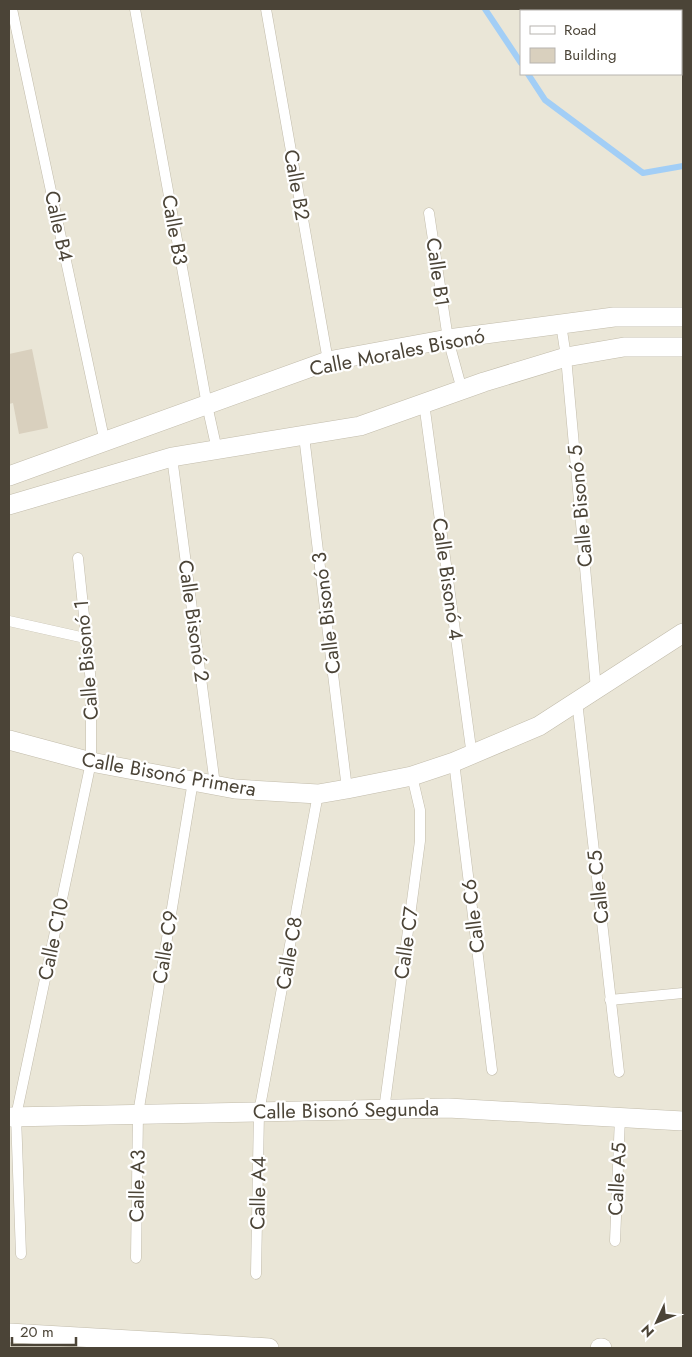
<svg xmlns="http://www.w3.org/2000/svg" width="692" height="1357" viewBox="0 0 692 1357" font-family="Jost,sans-serif">
  <rect width="100%" height="100%" fill="#f6f3ea"/>
  <path fill="#eae6d7" fill-rule="evenodd" d="M 9,9 L 683,9 L 683,1348 L 9,1348 ZM 521,11 L 681,11 L 681,74 L 521,74 Z"/>
  <g fill="none" stroke-linecap="round" stroke-linejoin="round">
    <g stroke="#a2cef6" stroke-width="6">
      <polyline points="485,9 521,63"/>
      <polyline points="528,74 545,100 643,173 683,166"/>
    </g>
  </g>
  <polygon fill="#d9d0be" points="32,349 48,428 19,434 13,403 9,404 9,354"/>
  <g fill="none" stroke-linecap="round" stroke-linejoin="round">
    <defs>
      <g id="lane">
        <polyline points="12,9 105,443"/>
        <polyline points="135,9 207,405 217,450"/>
        <polyline points="266,9 328,361"/>
        <polyline points="429,213 448,339 462,390"/>
        <polyline points="561,324 566,357 596,689"/>
        <polyline points="424,403 472,756"/>
        <polyline points="304,436 347,789"/>
        <polyline points="172,457 215,785"/>
        <polyline points="9,621 85,638"/>
        <polyline points="577,701 619,1072"/>
        <polyline points="454,762 492,1070"/>
        <polyline points="610,1000 683,993"/>
        <polyline points="384,1110 420,841 420,810 412,776"/>
        <polyline points="615,1241 620,1117"/>
        <polyline points="21,1254 16,1116 91,762 91,683 78,558"/>
        <polyline points="136,1258 138,1114 193,781"/>
        <polyline points="256,1274 259,1112 318,794"/>
      </g>
      <g id="street">
        <polyline points="9,476 328,361 448,339 614,317 683,317"/>
        <polyline points="9,505 172,457 360,426 484,382 566,357 624,347 683,347"/>
        <polyline points="9,740 91,762 235,789 318,794 347,789 412,776 454,762 539,726 683,633"/>
        <polyline points="9,1117 448,1108 683,1121"/>
        <polyline points="9,1333 269,1348"/>
        <polyline points="600,1348 602,1348"/>
      </g>
    </defs>
    <use href="#lane" stroke="#c2bcab" stroke-width="11"/>
    <use href="#street" stroke="#c2bcab" stroke-width="20"/>
    <use href="#lane" stroke="#fff" stroke-width="10"/>
    <use href="#street" stroke="#fff" stroke-width="19"/>
  </g>
  <g text-anchor="middle" stroke-width="4.5" stroke-linejoin="round" paint-order="stroke">
    <g font-size="20" fill="#4b4437" stroke="#fff">
      <text transform="translate(297 185) rotate(80)" y="7">Calle B2</text>
      <text transform="translate(59 226) rotate(78)" y="7">Calle B4</text>
      <text transform="translate(175 230) rotate(80)" y="7">Calle B3</text>
      <text transform="translate(438 272) rotate(82)" y="7">Calle B1</text>
      <text transform="translate(397 352) rotate(-11)" y="7">Calle Morales Bisonó</text>
      <text transform="translate(580 506) rotate(-95)" y="7">Calle Bisonó 5</text>
      <text transform="translate(448 579) rotate(82)" y="7">Calle Bisonó 4</text>
      <text transform="translate(326 613) rotate(-97)" y="7">Calle Bisonó 3</text>
      <text transform="translate(194 621) rotate(82)" y="7">Calle Bisonó 2</text>
      <text transform="translate(86 660) rotate(-95)" y="7">Calle Bisonó 1</text>
      <text transform="translate(169 774) rotate(10)" y="7">Calle Bisonó Primera</text>
      <text transform="translate(598 887) rotate(-96)" y="7">Calle C5</text>
      <text transform="translate(473 916) rotate(-97)" y="7">Calle C6</text>
      <text transform="translate(53 939) rotate(-78)" y="7">Calle C10</text>
      <text transform="translate(406 943) rotate(-82)" y="7">Calle C7</text>
      <text transform="translate(165 947) rotate(-81)" y="7">Calle C9</text>
      <text transform="translate(289 953) rotate(-80)" y="7">Calle C8</text>
      <text transform="translate(346 1110) rotate(-1)" y="7">Calle Bisonó Segunda</text>
      <text transform="translate(617 1179) rotate(-87)" y="7">Calle A5</text>
      <text transform="translate(137 1186) rotate(-89)" y="7">Calle A3</text>
      <text transform="translate(258 1193) rotate(-89)" y="7">Calle A4</text>
    </g>
  </g>
  <rect width="692" height="1357" fill="none" stroke="#4b4437" stroke-width="20"/>
  <rect x="520" y="10" width="162" height="65" fill="#ffffff" stroke="#b7b4af"/>
  <rect x="530" y="26" width="25" height="8" fill="#ffffff" stroke="#b7b4af"/>
  <text x="564" y="35" font-size="15" fill="#4b4437">Road</text>
  <rect x="530" y="48" width="25" height="15" fill="#d9d0be" stroke="#b7b4af"/>
  <text x="564" y="60" font-size="15" fill="#4b4437">Building</text>
  <g transform="translate(657 1322) rotate(226)" stroke="#ffffff" stroke-width="4" paint-order="stroke">
  <path d="M0-4L9 19L0 12L-9 19Z" fill="#4b4437"/>
  <text y="-8" font-size="14" font-weight="bold" text-anchor="middle" fill="#4b4437">N</text>
  </g>
  <path d="M12 1337v8h64v-8" fill="none" stroke="#4b4437" stroke-width="2.5"/>
  <text x="20" y="1337" font-size="15" fill="#4b4437" stroke="#ffffff" stroke-width="4" paint-order="stroke">20 m</text>
</svg>
